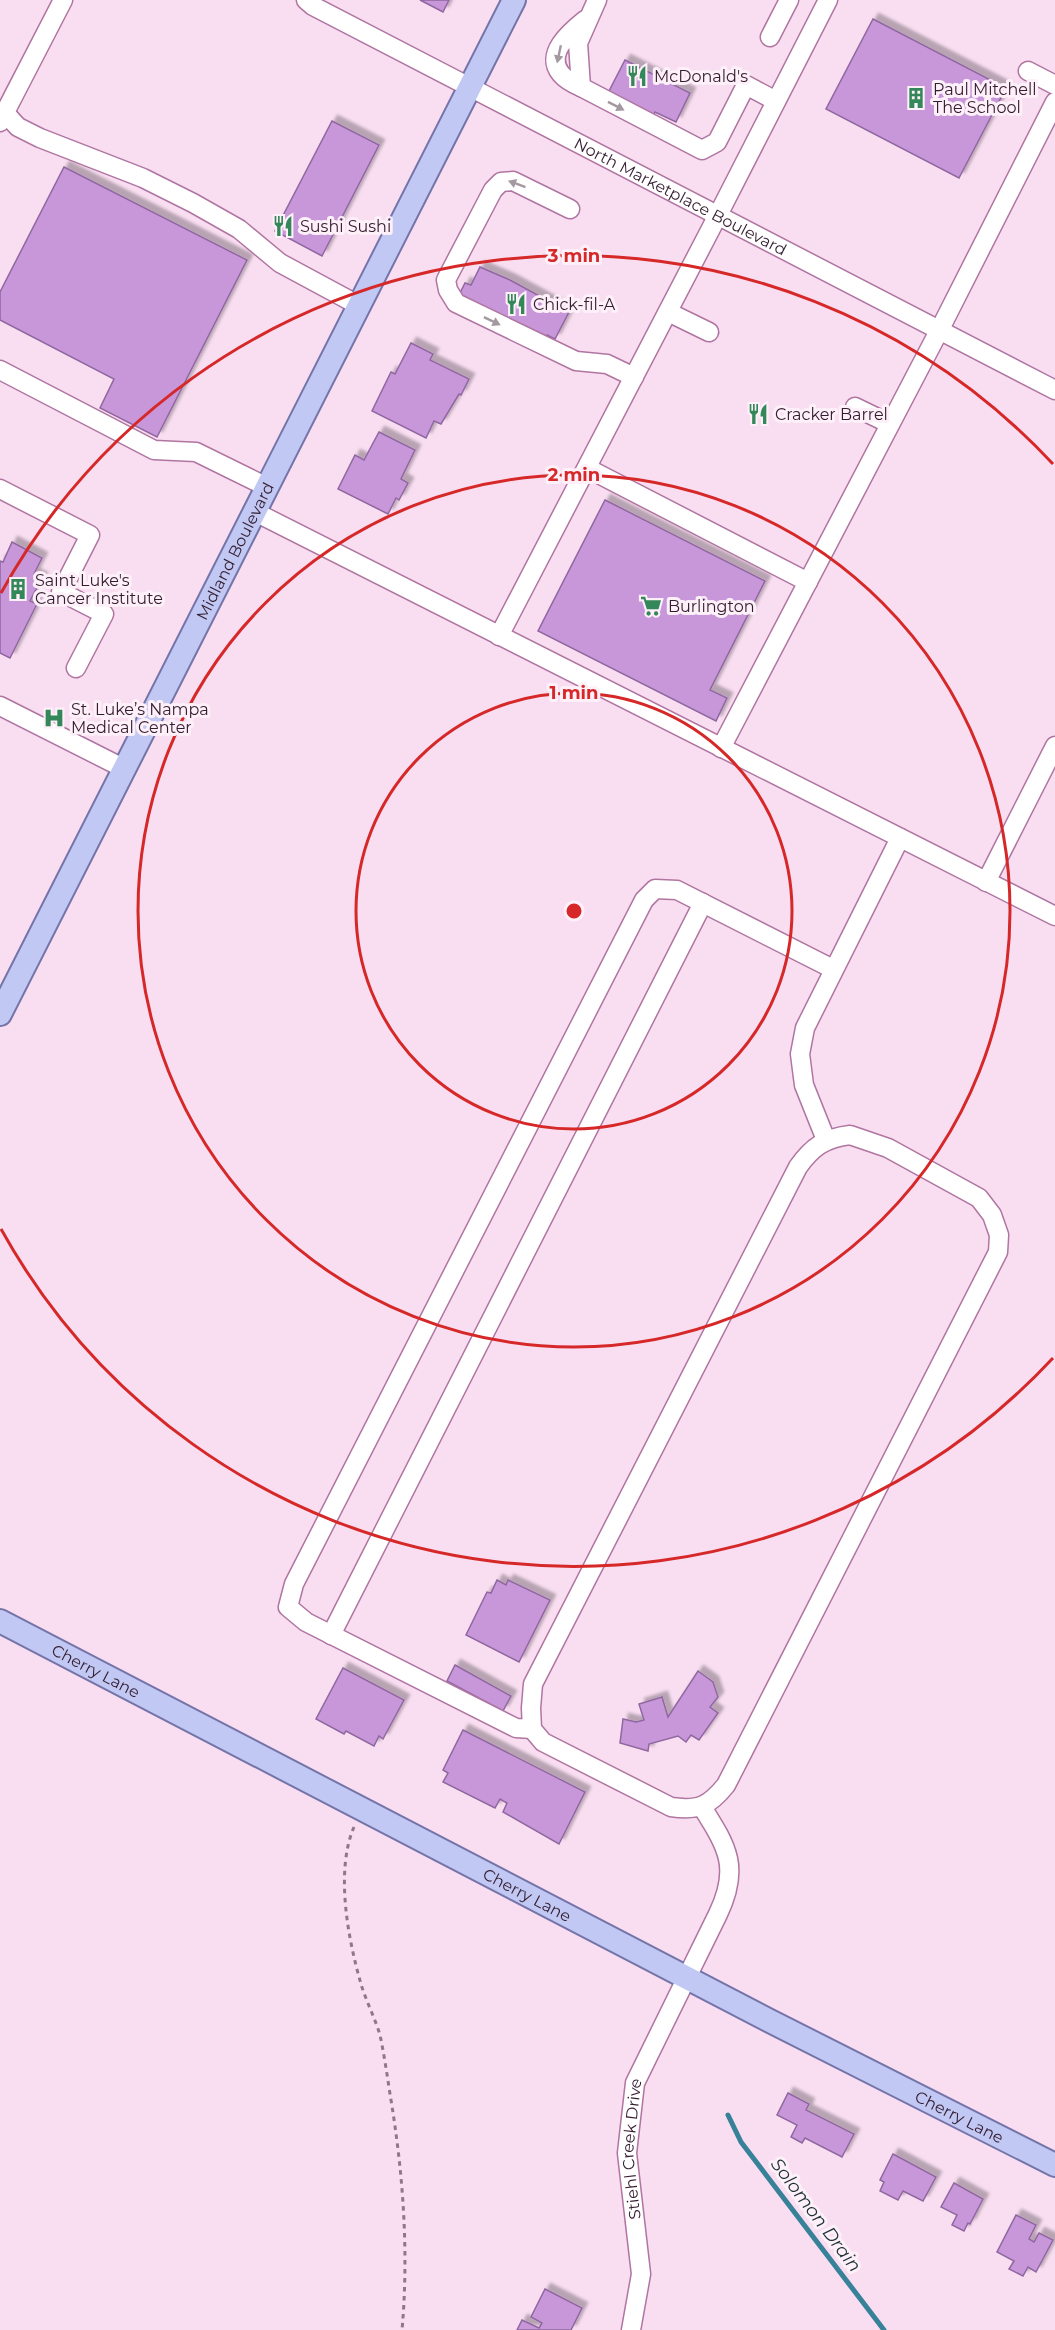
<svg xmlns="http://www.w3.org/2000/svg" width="1055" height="2330" viewBox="0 0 1055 2330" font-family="Montserrat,sans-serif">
  <defs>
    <filter id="shadow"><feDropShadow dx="5.5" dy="-5.5" stdDeviation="1.5" flood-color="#0004"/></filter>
  </defs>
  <rect width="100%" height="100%" fill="#f9def1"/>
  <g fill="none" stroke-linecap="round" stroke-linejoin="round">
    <polyline stroke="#378299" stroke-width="5" points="728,2115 741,2142 884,2330"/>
  </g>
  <g fill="#c797da" stroke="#9067a0" stroke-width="1.5" filter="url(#shadow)">
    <polygon points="420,0 449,0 443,12"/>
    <polygon points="873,19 1006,88 959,178 826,109"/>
    <polygon points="625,60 690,93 676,122 655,112 652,118 607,95"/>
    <polygon points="332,121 379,145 322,256 275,231"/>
    <polygon points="64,167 247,260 157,437 100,408 114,379 0,320 0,292"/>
    <polygon points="480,267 510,280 569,312 555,339 547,335 545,338 463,296 460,293 465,283 471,285"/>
    <polygon points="411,343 433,354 430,360 469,379 461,395 459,394 441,424 434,421 426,438 372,411 391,372 395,374"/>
    <polygon points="379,432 415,450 401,479 408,483 399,500 396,498 388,514 338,489 355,455 364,460"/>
    <polygon points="605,500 765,581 710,690 727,698 716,721 538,631"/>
    <polygon points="12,542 42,558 34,574 42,578 30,601 37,604 10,658 0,653 0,561 3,562"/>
    <polygon points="497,1580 506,1585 508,1580 550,1600 519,1662 466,1635 487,1592 491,1593"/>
    <polygon points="455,1665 511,1696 503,1711 447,1681"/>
    <polygon points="343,1668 404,1700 383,1739 379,1736 374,1746 346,1731 344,1734 316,1719"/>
    <polygon points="698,1671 713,1682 718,1697 710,1707 718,1713 699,1740 691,1735 686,1742 678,1736 649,1744 648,1751 620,1743 623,1719 636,1722 644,1720 639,1704 662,1697 668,1717"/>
    <polygon points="463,1730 585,1792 559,1844 503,1812 507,1803 500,1799 495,1808 443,1782 448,1773 443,1770"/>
    <polygon points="788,2093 809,2104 806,2110 854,2134 842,2157 805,2138 802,2143 791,2137 797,2125 777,2115"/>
    <polygon points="893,2154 936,2177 923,2201 903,2191 898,2200 880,2191 884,2182 880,2180"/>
    <polygon points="954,2183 983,2199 970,2224 968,2223 964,2231 952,2225 957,2215 941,2207"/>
    <polygon points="1016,2215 1036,2225 1029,2239 1034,2242 1039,2233 1053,2240 1036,2272 1028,2267 1023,2276 1009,2269 1014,2261 997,2252"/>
    <polygon points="545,2289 582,2308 571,2330 517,2330 522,2320 539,2328 542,2323 531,2317"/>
  </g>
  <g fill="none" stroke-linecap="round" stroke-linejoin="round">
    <defs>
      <g id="minor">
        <path id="s1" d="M 306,0 L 313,6 L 1055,390"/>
        <polyline points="597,0 578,43 581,87 702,150 717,142 746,85 776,101"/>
        <polyline points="770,37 789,0"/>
        <polyline points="1028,71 1055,85"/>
        <path d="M 581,87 C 574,84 566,80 561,74 C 544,54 570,32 585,20"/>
        <polyline points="5,113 18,127 40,138 143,178 193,203 239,229 280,263 358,305"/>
        <polyline points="0,122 63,0"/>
        <polyline points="570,209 513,181 501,182 493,190 446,280 448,290 456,303 576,361 607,364 634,377"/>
        <polyline points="668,312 709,332"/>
        <polyline points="0,370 154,450 196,452 267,487"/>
        <polyline points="855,407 890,424"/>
        <polyline points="587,468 808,582"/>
        <polyline points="0,489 90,535 61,592 104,614 76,668"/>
        <polyline points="255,512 1055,916"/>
        <polyline points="499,636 718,215 828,0"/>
        <polyline points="0,706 125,769"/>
        <polyline points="721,748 940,329 1055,102"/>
        <polyline points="986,882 1055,746"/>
        <path d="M 850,1135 L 888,1148 L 979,1198 L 992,1215 L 999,1235 L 998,1252 L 726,1785 C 709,1806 699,1811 671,1807 L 543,1742 L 532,1729 L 531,1708 L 533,1684 L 798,1167 C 812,1147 825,1138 850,1135 Z"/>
        <polyline points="826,1140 804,1085 800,1054 805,1028 900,838"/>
        <polyline points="331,1635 703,903"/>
        <polyline points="532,1729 516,1728 306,1622 288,1607 294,1584 644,900 655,889 677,890 833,969"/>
        <path id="s2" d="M 631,2330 L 641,2274 L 627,2153 L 635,2083 L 718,1914 C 740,1868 728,1848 702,1807"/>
      </g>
      <g id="major">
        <path id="s3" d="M 0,1014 L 514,0"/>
        <path id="s4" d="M 0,1621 L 768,2020 L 1055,2165"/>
      </g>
    </defs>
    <use href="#minor" stroke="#b075a1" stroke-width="21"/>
    <use href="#major" stroke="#7574a9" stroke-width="26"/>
    <path stroke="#907689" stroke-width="3" stroke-dasharray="4.5 4.5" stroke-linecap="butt" d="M 354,1827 C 335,1871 348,1939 361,1984 C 366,2001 375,2018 380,2035 C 384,2054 387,2074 390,2094 C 403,2171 409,2251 402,2330"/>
    <use href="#minor" stroke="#fff" stroke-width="18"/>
    <use href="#major" stroke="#c1c8f3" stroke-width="22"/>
  </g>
  <defs><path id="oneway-solid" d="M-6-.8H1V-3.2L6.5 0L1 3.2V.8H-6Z" transform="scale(1.5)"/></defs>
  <g fill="#a499a1">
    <use href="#oneway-solid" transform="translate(559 54) rotate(102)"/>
    <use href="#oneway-solid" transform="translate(616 106) rotate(27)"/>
    <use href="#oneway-solid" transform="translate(517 184) rotate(-160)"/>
    <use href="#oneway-solid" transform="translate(492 321) rotate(26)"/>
  </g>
  <g fill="none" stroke="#d62828" stroke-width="3">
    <circle cx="574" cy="911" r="218"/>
    <circle cx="574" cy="911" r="436"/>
    <path d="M1053 1358A655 655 0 0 1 1 1229M1 593A655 655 0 0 1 1053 464"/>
  </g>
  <defs>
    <symbol id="restaurant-bare" viewBox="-9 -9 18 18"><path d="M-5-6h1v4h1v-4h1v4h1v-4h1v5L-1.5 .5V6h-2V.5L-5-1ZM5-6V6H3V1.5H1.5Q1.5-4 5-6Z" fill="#338759" stroke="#fdf0f9" stroke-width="2.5" paint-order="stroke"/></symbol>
    <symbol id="building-bare" viewBox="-9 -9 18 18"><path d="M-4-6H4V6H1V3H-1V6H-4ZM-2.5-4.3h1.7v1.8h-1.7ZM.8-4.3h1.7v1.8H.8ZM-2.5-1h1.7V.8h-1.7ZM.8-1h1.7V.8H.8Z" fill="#338759" stroke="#fdf0f9" stroke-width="2.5" paint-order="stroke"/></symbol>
    <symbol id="supermarket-bare" viewBox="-9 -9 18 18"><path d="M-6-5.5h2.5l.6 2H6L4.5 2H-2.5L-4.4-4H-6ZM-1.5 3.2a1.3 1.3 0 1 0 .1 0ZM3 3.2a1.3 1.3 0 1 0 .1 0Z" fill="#338759" stroke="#fdf0f9" stroke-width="2.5" paint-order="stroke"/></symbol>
    <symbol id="hospital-bare" viewBox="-9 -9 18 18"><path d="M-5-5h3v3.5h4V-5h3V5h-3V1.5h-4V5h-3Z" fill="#338759" stroke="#fdf0f9" stroke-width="2.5" paint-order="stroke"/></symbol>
  </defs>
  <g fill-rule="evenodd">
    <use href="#restaurant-bare" x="622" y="61" width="30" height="30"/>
    <use href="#building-bare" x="901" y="83" width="30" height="30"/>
    <use href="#restaurant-bare" x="268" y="211" width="30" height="30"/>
    <use href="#restaurant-bare" x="501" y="289" width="30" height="30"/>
    <use href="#restaurant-bare" x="743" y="399" width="30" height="30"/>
    <use href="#building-bare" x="3" y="574" width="30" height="30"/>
    <use href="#supermarket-bare" x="636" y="591" width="30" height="30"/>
    <use href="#hospital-bare" x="39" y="703" width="30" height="30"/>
  </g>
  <g text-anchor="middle" stroke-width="6" stroke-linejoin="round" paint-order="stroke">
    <g font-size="16" fill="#341c2f" stroke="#fdf0f9" text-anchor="start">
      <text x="654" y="82">McDonald's</text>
      <text x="933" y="95">Paul Mitchell<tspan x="933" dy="18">The School</tspan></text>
      <text x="300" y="232">Sushi Sushi</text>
      <text x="533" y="310">Chick-fil-A</text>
      <text x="775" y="420">Cracker Barrel</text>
      <text x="35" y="586">Saint Luke's<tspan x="35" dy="18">Cancer Institute</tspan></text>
      <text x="668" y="612">Burlington</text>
      <text x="71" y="715">St. Luke’s Nampa<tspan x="71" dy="18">Medical Center</tspan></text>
    </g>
    <g font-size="16" fill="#341c2f" stroke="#fdf0f9">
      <text dy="6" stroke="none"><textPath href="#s1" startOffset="423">North Marketplace Boulevard</textPath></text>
      <text dy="6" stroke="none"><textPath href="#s3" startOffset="519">Midland Boulevard</textPath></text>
      <text dy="6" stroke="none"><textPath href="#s4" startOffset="108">Cherry Lane</textPath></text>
      <text dy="6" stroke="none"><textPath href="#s4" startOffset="594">Cherry Lane</textPath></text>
      <text dy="6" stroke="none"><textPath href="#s4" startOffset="1080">Cherry Lane</textPath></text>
      <text dy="6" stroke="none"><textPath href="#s2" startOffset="183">Stiehl Creek Drive</textPath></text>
    </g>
    <g font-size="18" font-style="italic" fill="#1c3035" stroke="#fdf0f9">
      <text transform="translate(816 2215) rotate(53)" y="6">Solomon Drain</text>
    </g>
  </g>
  <circle cx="574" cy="911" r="9" fill="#d62828" stroke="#fdf0f9" stroke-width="3"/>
  <g font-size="18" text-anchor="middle" font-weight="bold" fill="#d62828" stroke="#fdf0f9" stroke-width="6" stroke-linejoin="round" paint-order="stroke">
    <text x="574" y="262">3 min</text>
    <text x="574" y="481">2 min</text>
    <text x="574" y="699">1 min</text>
  </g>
</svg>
